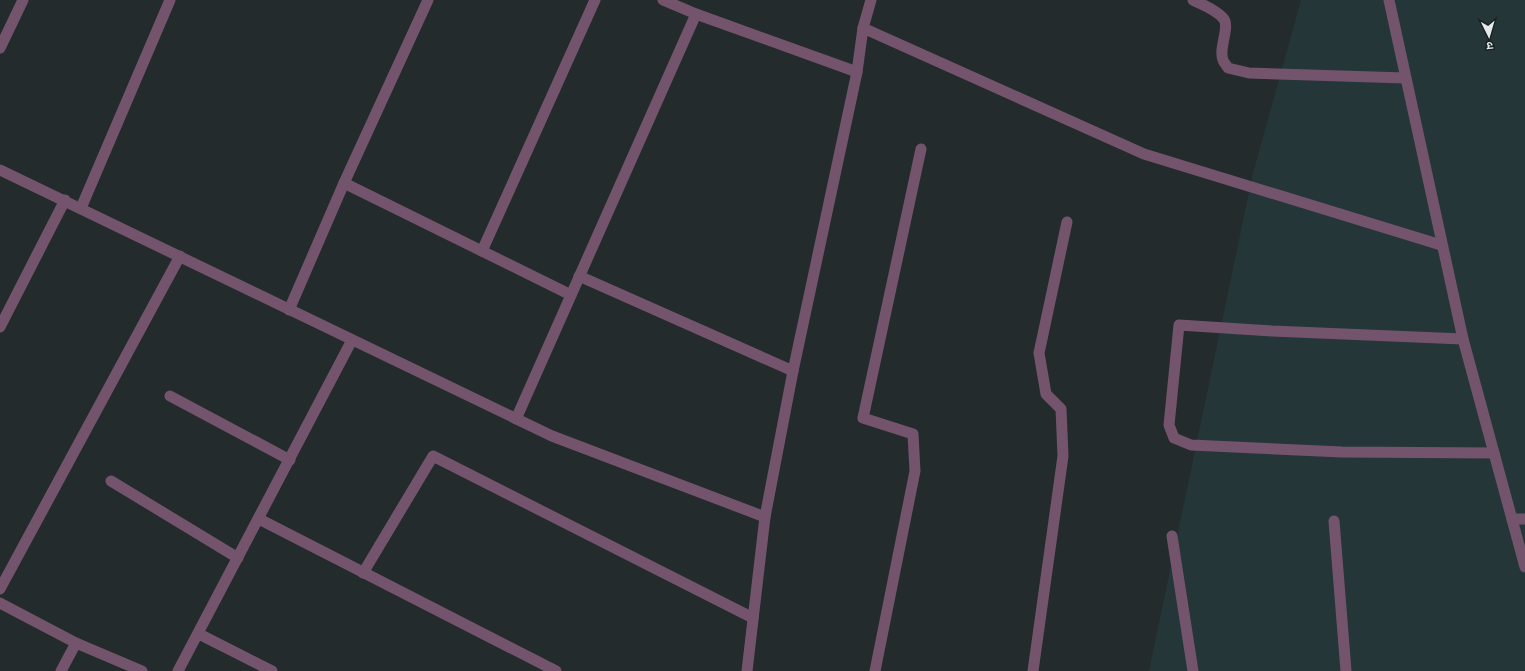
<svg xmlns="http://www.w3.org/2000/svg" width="1525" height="671" viewBox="0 0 1525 671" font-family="'Open Sans','Noto Sans Devanagari',sans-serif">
  <rect width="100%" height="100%" fill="#232b2d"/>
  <polygon fill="#253639" points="1301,0 1525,0 1525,671 1149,671 1253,173"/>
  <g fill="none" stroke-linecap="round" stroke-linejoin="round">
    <g stroke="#74546c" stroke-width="11">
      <polyline points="663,0 696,14 857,72"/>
      <path d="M 1193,0 C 1203,5 1215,9 1223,18 C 1231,26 1218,48 1223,60 C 1224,63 1227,66 1228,68 L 1249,73 L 1405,78"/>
      <polyline points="1389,0 1463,339 1525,567"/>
      <polyline points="863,28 1144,154 1441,245"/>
      <polyline points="0,48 23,0"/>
      <polyline points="0,170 552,436 765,517"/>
      <polyline points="344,183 571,295"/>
      <polyline points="81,208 170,0"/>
      <polyline points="482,251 595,0"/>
      <polyline points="579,276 793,371"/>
      <polyline points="289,310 344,183 428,0"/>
      <polyline points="0,327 65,200"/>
      <polyline points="1463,339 1272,331 1179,325 1169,425 1174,438 1191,445 1342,452 1494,453"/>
      <polyline points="170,396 290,460"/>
      <polyline points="516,419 696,14"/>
      <polyline points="111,481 238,558"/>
      <polyline points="259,519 556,671"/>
      <polyline points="1512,519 1525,519"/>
      <polyline points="1334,521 1346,671"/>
      <polyline points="1172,536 1193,671"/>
      <polyline points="363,573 433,456 753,618"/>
      <polyline points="0,589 180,256"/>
      <polyline points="0,603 76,643 142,671"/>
      <polyline points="199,634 272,671"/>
      <polyline points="61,671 76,643"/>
      <polyline points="178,671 352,340"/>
      <polyline points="747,671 765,517 793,371 857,72 863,28 871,0"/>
      <polyline points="875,671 915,471 913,434 863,418 921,149"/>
      <polyline points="1033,671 1063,456 1061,409 1046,394 1039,353 1067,222"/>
    </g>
  </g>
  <g transform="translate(1489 36) rotate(175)" stroke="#192223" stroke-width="3" paint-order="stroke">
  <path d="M0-3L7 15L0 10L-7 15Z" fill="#e4e9ea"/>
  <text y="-6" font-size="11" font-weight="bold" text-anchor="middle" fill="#e4e9ea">उ</text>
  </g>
</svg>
